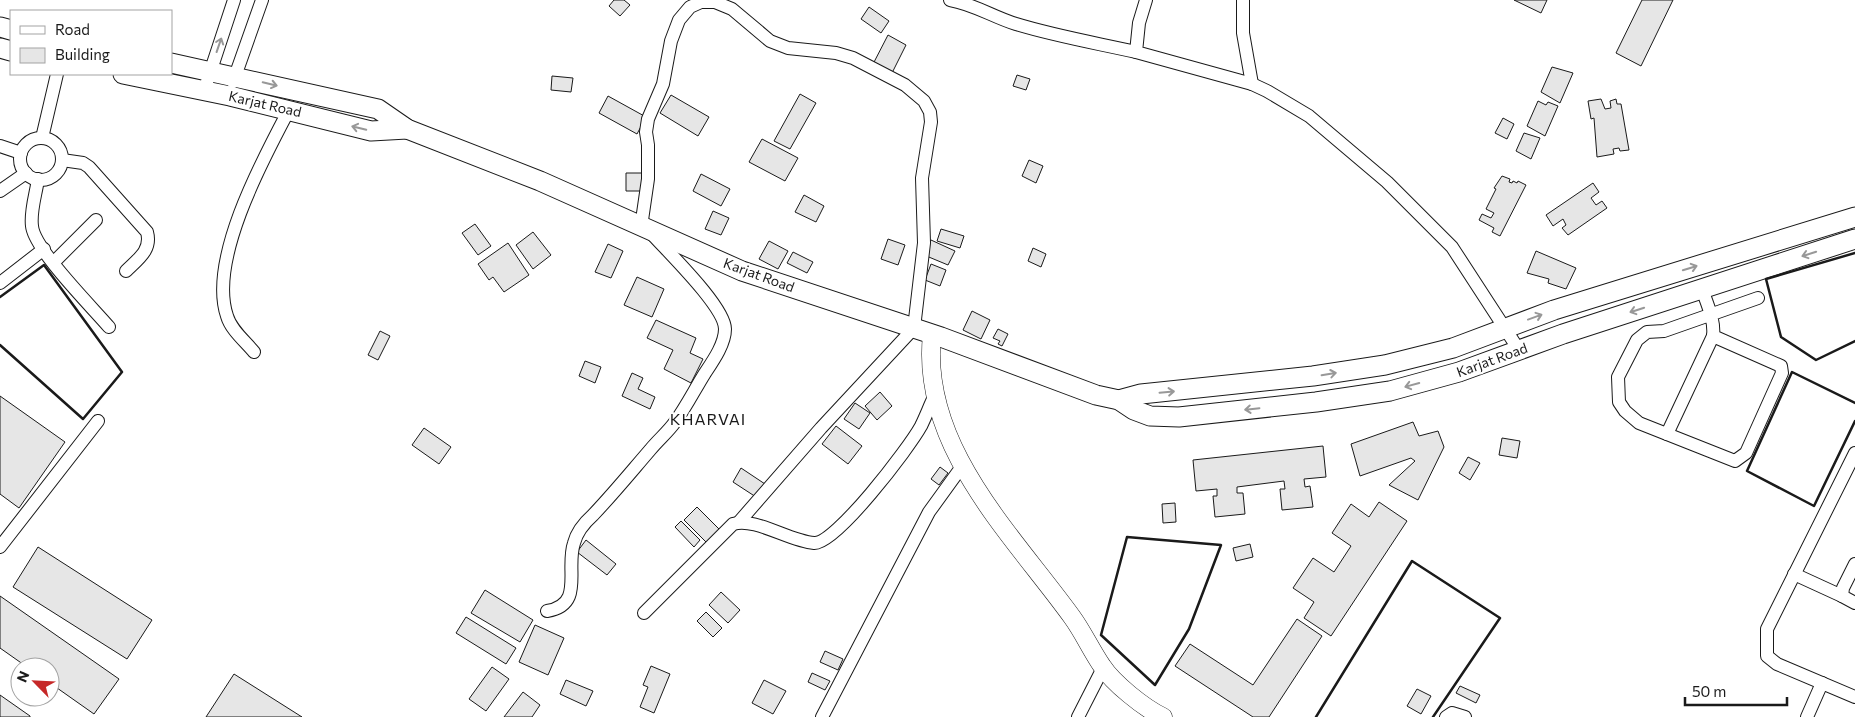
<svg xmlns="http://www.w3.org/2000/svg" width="1855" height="717" viewBox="0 0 1855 717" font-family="Commissioner,sans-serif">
  <rect width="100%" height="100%" fill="#fff"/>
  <g fill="#e6e6e6" stroke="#1a1a1a">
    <polygon points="614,0 624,0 630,5 620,16 609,6"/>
    <polygon points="1514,0 1547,0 1541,13"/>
    <polygon points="1642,0 1673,0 1641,66 1616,53"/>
    <polygon points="869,7 889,21 881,33 861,19"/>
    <polygon points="888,35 906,45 891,75 872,66"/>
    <polygon points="1552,67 1573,73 1560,103 1541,92"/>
    <polygon points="1017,75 1030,79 1026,90 1013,86"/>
    <polygon points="552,76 573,78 571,92 551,90"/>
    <polygon points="800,94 816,103 790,149 774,141"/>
    <polygon points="671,95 709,117 698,136 660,113"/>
    <polygon points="608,96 646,117 637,134 599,113"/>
    <polygon points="1601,99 1605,109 1611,108 1610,101 1616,99 1617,104 1621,104 1629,150 1620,151 1619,148 1613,149 1614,154 1597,157 1594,118 1591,119 1588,101"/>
    <polygon points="1538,101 1546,105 1548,102 1558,106 1545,136 1527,126"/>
    <polygon points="1503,118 1514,124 1507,139 1495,133"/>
    <polygon points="1524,133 1540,138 1531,159 1516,151"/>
    <polygon points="762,139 798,158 785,181 749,162"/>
    <polygon points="1029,160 1043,166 1036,183 1022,176"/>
    <polygon points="626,173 643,173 642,191 626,191"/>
    <polygon points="701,174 730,189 721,206 693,191"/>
    <polygon points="1502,176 1510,179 1509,182 1512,183 1513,181 1517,183 1518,181 1526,185 1500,236 1492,232 1494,228 1479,220 1482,214 1491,218 1494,213 1486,209 1496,189 1494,188"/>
    <polygon points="1593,183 1599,192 1591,198 1596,205 1602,201 1607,208 1568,235 1562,228 1566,225 1563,219 1553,226 1546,215"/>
    <polygon points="804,195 824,206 816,222 795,212"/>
    <polygon points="713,211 729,218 721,235 705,229"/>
    <polygon points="475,224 491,246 478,255 462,233"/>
    <polygon points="941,229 964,236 960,248 937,241"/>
    <polygon points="533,232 551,255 533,269 516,245"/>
    <polygon points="888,239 905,245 898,265 881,259"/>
    <polygon points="931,240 955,251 948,265 924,255"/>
    <polygon points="769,241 788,251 778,269 759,259"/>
    <polygon points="508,243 529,275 504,292 493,277 489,280 478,264"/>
    <polygon points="608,244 623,251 611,278 595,272"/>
    <polygon points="1033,248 1046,254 1041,267 1028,261"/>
    <polygon points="1536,251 1576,268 1566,289 1548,283 1549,279 1527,273"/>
    <polygon points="793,252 813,262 807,273 787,263"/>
    <polygon points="931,264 946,270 940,286 925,280"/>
    <polygon points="637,277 664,289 652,317 624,305"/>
    <polygon points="972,311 990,320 981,339 963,330"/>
    <polygon points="656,320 696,338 690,353 703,359 691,383 664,369 673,350 647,338"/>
    <polygon points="998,329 1008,334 1002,346 998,344 1000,341 993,338"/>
    <polygon points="380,331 390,336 378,360 368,355"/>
    <polygon points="585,361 601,367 595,383 579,376"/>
    <polygon points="632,373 643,378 638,389 655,397 650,409 622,396"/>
    <polygon points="880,392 892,406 877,420 865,406"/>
    <polygon points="0,396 65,442 19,508 0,494"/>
    <polygon points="855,403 870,413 859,429 844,419"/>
    <polygon points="1413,422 1419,436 1438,431 1444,447 1418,500 1389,485 1415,461 1411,458 1360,476 1351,444"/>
    <polygon points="836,426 862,446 848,464 822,444"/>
    <polygon points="424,428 451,447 439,464 412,445"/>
    <polygon points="1502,438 1520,441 1517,458 1499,455"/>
    <polygon points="1323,446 1326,477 1304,479 1305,487 1310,486 1313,507 1282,510 1280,489 1285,489 1284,481 1237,487 1237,493 1243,493 1245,514 1215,517 1213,496 1217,496 1217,489 1196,491 1193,460"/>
    <polygon points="1468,457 1480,463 1470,480 1459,473"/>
    <polygon points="940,467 948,473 939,485 931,479"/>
    <polygon points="741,468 765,484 756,497 733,482"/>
    <polygon points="1379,502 1407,521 1331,636 1304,618 1314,602 1293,588 1313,558 1334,572 1351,546 1332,533 1351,504 1369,517"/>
    <polygon points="1175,503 1176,522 1163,523 1162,504"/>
    <polygon points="697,507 719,529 706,542 684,520"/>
    <polygon points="681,521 700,540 694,547 675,527"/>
    <polygon points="586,540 616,564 607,575 577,552"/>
    <polygon points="1250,544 1253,557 1236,561 1233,548"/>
    <polygon points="38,547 152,620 127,659 13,587"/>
    <polygon points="485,590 533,620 520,642 471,613"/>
    <polygon points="721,592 740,610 728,623 709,605"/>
    <polygon points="0,596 119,679 94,714 50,683 50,667 27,667 0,648"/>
    <polygon points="706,612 722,628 713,637 697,621"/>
    <polygon points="466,617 516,648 506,664 456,633"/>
    <polygon points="1297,619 1322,636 1269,717 1253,717 1175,666 1190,644 1253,685"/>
    <polygon points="535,625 564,638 548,675 519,662"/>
    <polygon points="825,651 843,659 838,670 820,662"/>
    <polygon points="651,666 670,674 654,713 640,707 648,687 643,685"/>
    <polygon points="492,667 509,679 486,711 469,699"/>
    <polygon points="812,673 830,681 825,690 808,682"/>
    <polygon points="234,674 302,717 206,717"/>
    <polygon points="566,680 593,691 586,706 560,694"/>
    <polygon points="764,680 786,691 773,714 752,703"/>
    <polygon points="1460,686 1480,695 1476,703 1456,693"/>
    <polygon points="1417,689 1431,696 1421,714 1407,706"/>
    <polygon points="523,692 540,705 532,717 504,717"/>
    <polygon points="0,695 30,716 30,717 0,717"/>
  </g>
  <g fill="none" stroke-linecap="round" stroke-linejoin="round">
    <defs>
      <g id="street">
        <path d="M 950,0 C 974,4 993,17 1016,24 C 1055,36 1096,43 1136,52"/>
        <polyline points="1146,0 1139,23 1136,52 1252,84 1267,91 1309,116 1387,182 1452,247 1519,350"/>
        <polyline points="1243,0 1243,33 1252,84"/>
        <polyline points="233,82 262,0"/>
        <polyline points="204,91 234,0"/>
        <polyline points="42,138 57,74"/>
        <circle cx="41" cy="159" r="21"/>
        <polyline points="0,146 21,153"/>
        <path d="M 62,160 L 83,163 L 89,167 L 147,232 C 152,250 138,259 126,271"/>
        <path d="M 38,179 C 36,194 30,211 32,226 C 34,249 91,306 109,327"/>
        <polyline points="0,191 26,173"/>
        <polyline points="641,227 648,179 648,145 646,132 648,119 663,84 671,41 679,20 690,7 701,2 715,2 732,9 770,41 788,48 836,53 853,58 905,85 924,101 930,112 931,122 922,178 924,243 914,328 821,428 739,522"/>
        <polyline points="54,262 96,220"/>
        <polyline points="0,283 44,249"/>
        <path d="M 1702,289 C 1707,304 1715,320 1713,336 L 1781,366 L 1782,373 L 1746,453 L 1735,461 L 1639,423 L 1625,411 L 1619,402 L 1618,377 L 1637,340 L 1647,332 L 1664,331 L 1758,298"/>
        <path d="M 254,352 C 245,341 231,330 227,316 C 208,260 263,159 289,110"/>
        <polyline points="1667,434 1713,336"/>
        <polyline points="1855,453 1767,629 1767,656 1777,664 1855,697"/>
        <polyline points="0,547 98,421"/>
        <polyline points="1855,564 1843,588 1842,596 1855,603"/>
        <polyline points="1794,574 1842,596"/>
        <path d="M 547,611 C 585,605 565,569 574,543 C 577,531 584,523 593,515 C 613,494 631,472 650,450 C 658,440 668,432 675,422 C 686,407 695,389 705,373 C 713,361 725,344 725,329 C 725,307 668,252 652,234"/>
        <path d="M 644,613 L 733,524 C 755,517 789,541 814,543 C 835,545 909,448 921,426 C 926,416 930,405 935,395"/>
        <polyline points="822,717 929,512 963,465"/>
        <polyline points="1078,717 1103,668"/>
        <polyline points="1446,717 1452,713 1465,717"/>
        <polyline points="1807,717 1822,683"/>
      </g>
      <path id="secondary" d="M 932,335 C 920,446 1012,534 1072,617 C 1083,632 1091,650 1102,666 C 1113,683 1144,708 1163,717"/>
      <g id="primary">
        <polyline points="0,27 11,30"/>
        <polyline points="0,48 11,51"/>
        <polyline points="171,63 378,109 407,129 540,181 742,271 941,337 1096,395 1119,400 1134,410 1150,416 1179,417 1316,402 1390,391 1459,372 1563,334 1855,239"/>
        <polyline points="123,74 230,96 371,131 407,129"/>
        <polyline points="1119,400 1141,394 1313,376 1385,365 1453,348 1554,310 1855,217"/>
      </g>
    </defs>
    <use href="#street" stroke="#1a1a1a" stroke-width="14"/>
    <use href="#secondary" stroke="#1a1a1a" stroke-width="19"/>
    <use href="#primary" stroke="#1a1a1a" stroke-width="21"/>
    <use href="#street" stroke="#fff" stroke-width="12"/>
    <use href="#secondary" stroke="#fff" stroke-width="18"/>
    <use href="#primary" stroke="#fff" stroke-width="19"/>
    <g stroke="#1a1a1a" stroke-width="2.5">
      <polyline points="1855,253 1766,279 1781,337 1816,360 1855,341"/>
      <polyline points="0,297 44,265 122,372 83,419 0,345"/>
      <polyline points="1855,403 1792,372 1747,471 1814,506 1855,421"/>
      <polygon points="1127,537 1221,545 1189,629 1155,685 1101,635"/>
      <polyline points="1316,717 1412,561 1500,618 1433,717"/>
    </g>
  </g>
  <defs><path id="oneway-shaft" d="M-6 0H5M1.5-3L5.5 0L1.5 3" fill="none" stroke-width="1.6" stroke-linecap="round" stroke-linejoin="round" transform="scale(1.25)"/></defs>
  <g stroke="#989898">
    <use href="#oneway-shaft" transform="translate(219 45) rotate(-71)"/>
    <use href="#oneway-shaft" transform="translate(270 84) rotate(13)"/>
    <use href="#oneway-shaft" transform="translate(359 128) rotate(-166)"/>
    <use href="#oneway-shaft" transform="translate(1809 254) rotate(162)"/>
    <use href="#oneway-shaft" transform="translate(1690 268) rotate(-17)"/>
    <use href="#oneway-shaft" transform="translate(1637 310) rotate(162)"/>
    <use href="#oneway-shaft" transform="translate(1535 317) rotate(-20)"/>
    <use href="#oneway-shaft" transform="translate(1329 374) rotate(-9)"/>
    <use href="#oneway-shaft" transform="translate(1412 385) rotate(165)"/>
    <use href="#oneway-shaft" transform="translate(1167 392) rotate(-5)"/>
    <use href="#oneway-shaft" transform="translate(1252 409) rotate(174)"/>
  </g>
  <g text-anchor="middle" stroke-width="4" stroke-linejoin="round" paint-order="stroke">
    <g font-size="14" fill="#1a1a1a" stroke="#fff">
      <text transform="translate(265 104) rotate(13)" y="5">Karjat Road</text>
      <text transform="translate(759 275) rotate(20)" y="5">Karjat Road</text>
      <text transform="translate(1492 360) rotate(-20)" y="5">Karjat Road</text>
    </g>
    <g font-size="16" letter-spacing="1" fill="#1a1a1a" stroke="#fff">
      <text x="708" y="425">KHARVAI</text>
    </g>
  </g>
  <rect x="10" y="10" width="162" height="65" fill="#ffffff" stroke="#a3a3a3"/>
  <rect x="20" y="26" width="25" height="8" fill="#ffffff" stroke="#a3a3a3"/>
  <text x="55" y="35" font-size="15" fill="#1a1a1a">Road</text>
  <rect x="20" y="48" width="25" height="15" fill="#e6e6e6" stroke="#a3a3a3"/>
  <text x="55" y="60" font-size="15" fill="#1a1a1a">Building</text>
  <g transform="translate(35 682) rotate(294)"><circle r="24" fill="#ffffff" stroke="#a3a3a3"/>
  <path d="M0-4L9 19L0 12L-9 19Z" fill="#c62828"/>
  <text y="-8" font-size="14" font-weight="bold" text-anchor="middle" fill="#1a1a1a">N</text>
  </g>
  <path d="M1685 697v8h102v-8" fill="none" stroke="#1a1a1a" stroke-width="2.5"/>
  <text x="1692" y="697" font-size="15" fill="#1a1a1a" stroke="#ffffff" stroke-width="4" paint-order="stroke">50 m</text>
</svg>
